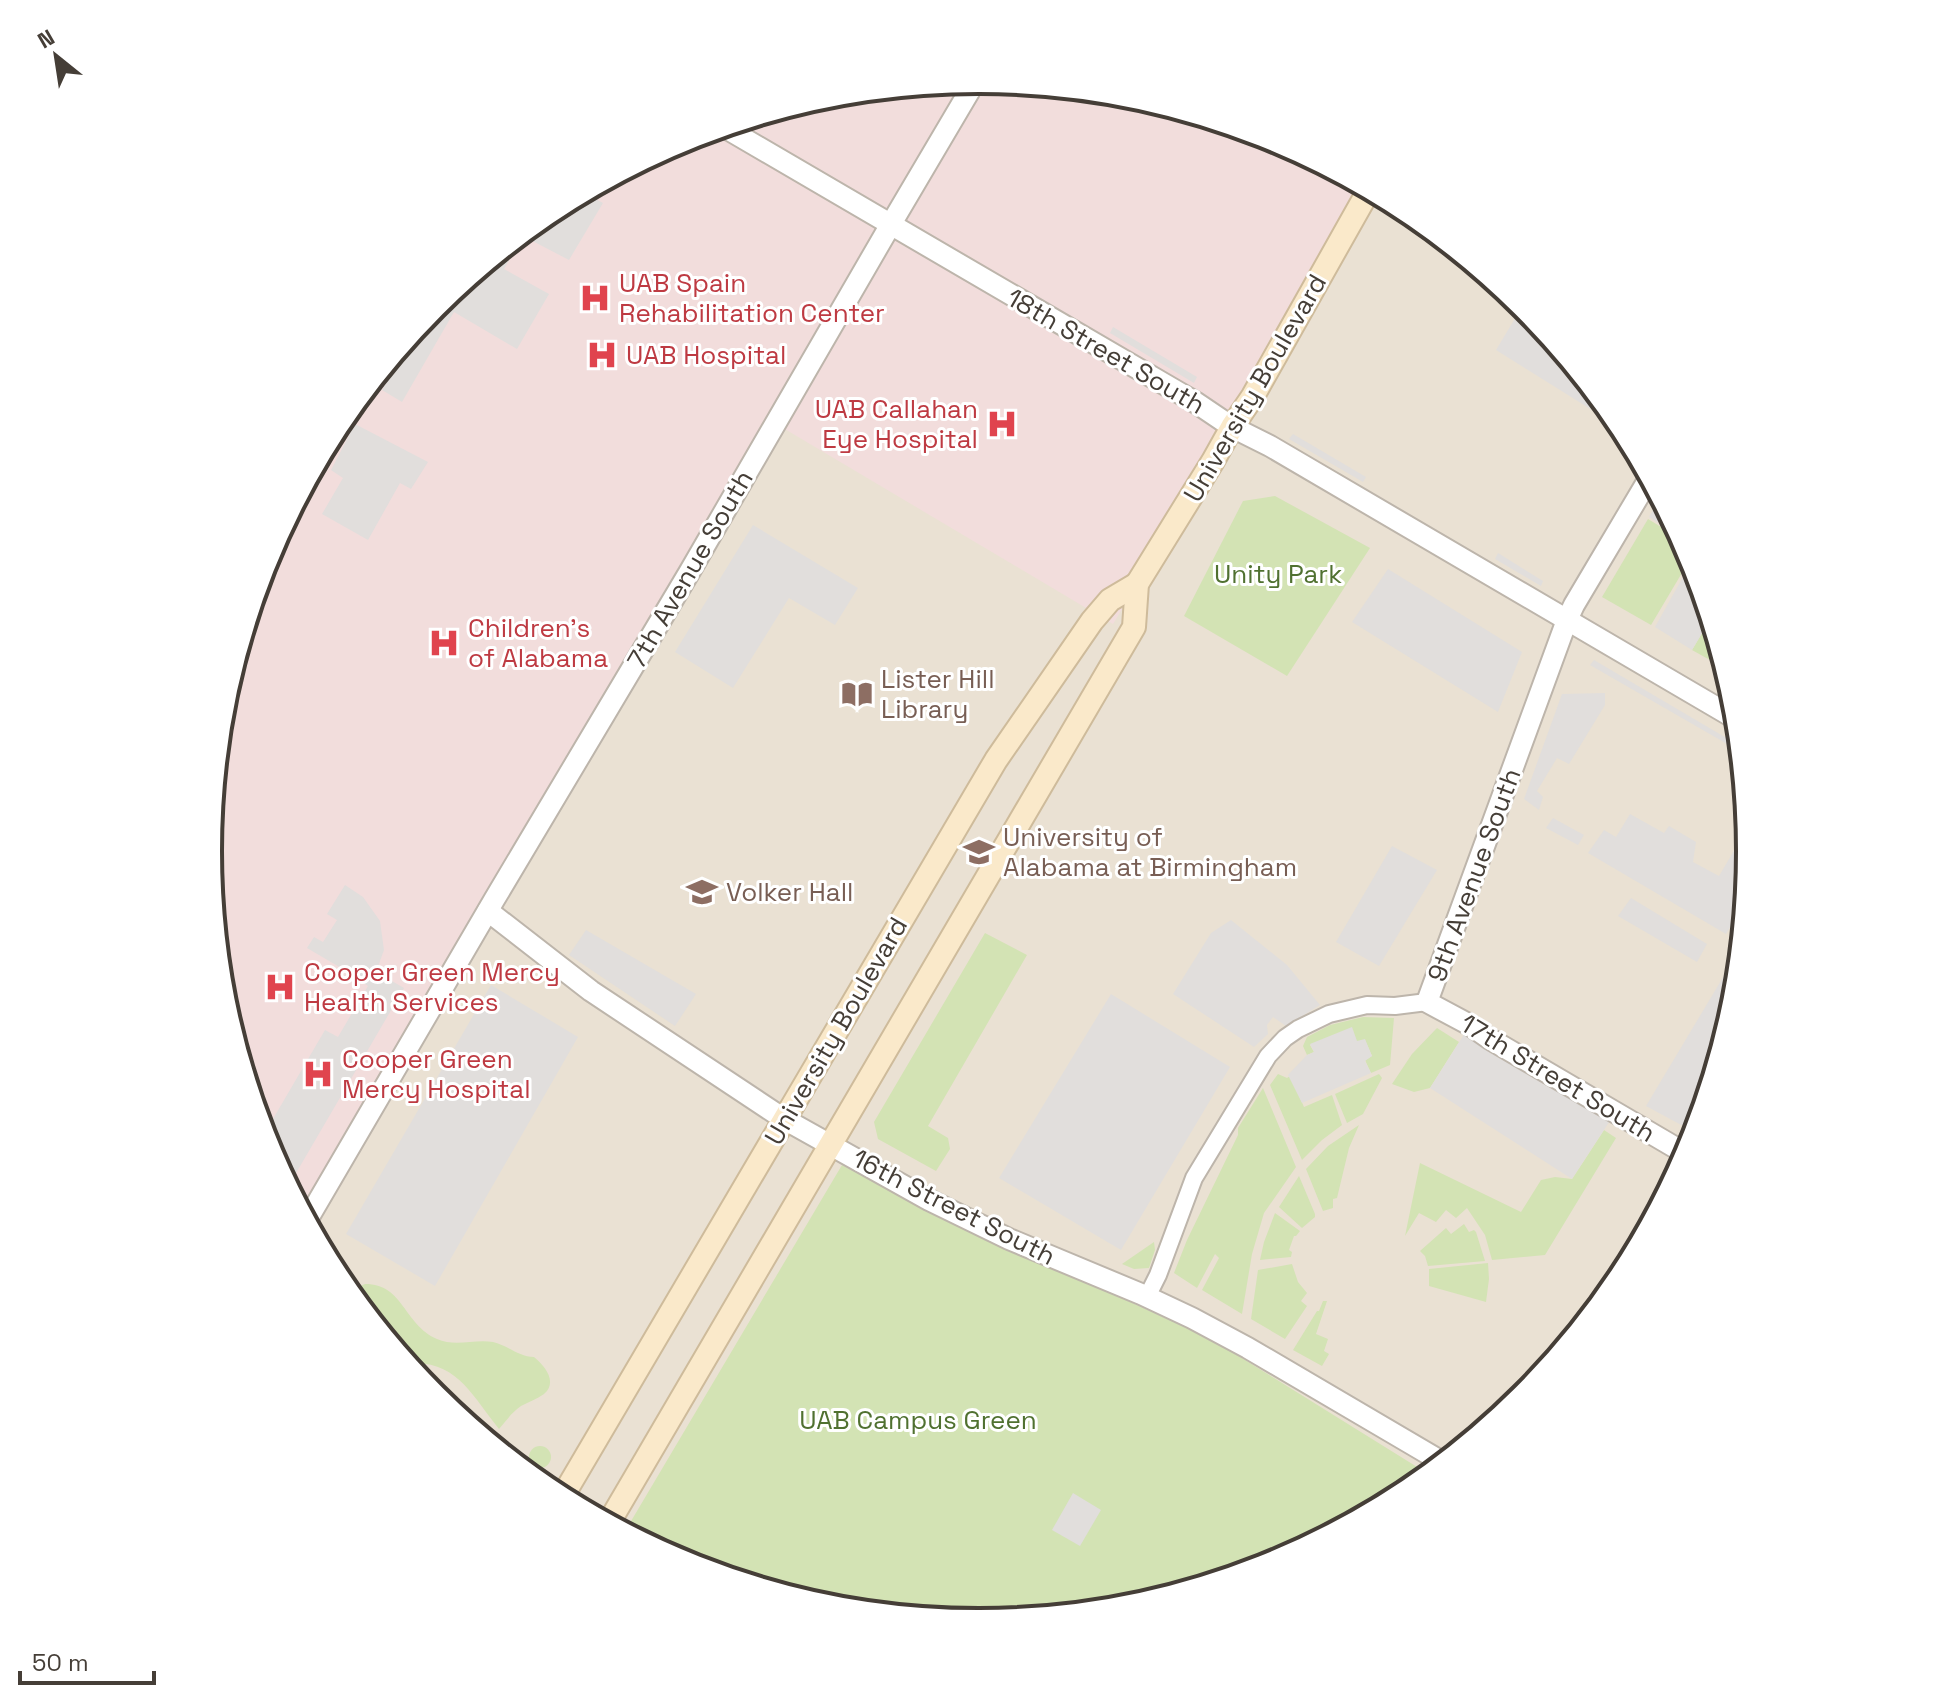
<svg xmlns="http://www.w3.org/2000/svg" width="1958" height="1703" viewBox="0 0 1958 1703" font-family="'Space Grotesk',sans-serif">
  <rect width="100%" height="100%" fill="#f2eee8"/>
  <circle fill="#eae1d3" cx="979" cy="852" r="769"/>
  <polygon fill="#f2dddc" points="979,80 1130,95 1275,139 1366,188 1232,427 1113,624 773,422 306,1222 266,1146 222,1002 208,851 222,701 266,556 338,423 434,306 551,210 684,139 829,95"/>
  <g fill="#d3e3b4">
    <polygon points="1275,496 1370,548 1287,676 1184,616 1243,501"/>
    <polygon points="1648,519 1684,541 1692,556 1651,625 1602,597"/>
    <polygon points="1711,618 1726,669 1692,650"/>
    <polygon points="985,933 1027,955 928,1126 948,1138 950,1149 936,1171 878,1139 874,1122"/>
    <polygon points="1363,1017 1394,1018 1390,1065 1371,1073 1365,1060 1372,1056 1365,1040 1357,1042 1310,1045 1314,1052 1307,1055 1303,1046 1307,1037 1330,1025"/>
    <polygon points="1437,1028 1459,1042 1430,1088 1414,1092 1392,1084 1412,1054"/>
    <polygon points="1278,1074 1287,1078 1290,1076 1304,1107 1332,1095 1342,1125 1322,1140 1302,1160 1270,1085"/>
    <polygon points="1379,1074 1382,1078 1363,1114 1347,1123 1335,1094"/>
    <polygon points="1263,1088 1296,1167 1264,1213 1252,1254 1242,1314 1202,1290 1219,1258 1215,1254 1197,1288 1174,1273 1187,1240 1238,1135 1238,1128"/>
    <polygon points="1359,1125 1349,1148 1337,1198 1333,1199 1333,1208 1323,1211 1306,1169 1328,1146"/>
    <polygon points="1604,1130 1616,1138 1545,1255 1492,1260 1485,1235 1467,1208 1456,1218 1446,1210 1436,1222 1419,1213 1405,1236 1420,1163 1521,1212 1541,1180 1555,1177 1572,1179"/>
    <polygon points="842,1165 983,1234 1213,1340 1430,1475 1407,1493 1274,1564 1129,1608 979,1623 828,1608 683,1564 624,1533"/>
    <polygon points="1299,1176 1315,1214 1315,1217 1302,1228 1279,1207"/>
    <polygon points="1275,1213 1300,1231 1296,1236 1294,1236 1289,1250 1292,1252 1291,1257 1260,1260 1264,1242"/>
    <polygon points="1464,1224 1469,1232 1474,1230 1476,1232 1485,1261 1428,1266 1425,1256 1420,1251 1446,1228 1451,1234"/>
    <polygon points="1154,1242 1155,1250 1149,1268 1134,1269 1122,1264"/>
    <polygon points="1488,1263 1489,1279 1486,1302 1429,1286 1429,1269"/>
    <polygon points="1292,1264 1298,1282 1307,1293 1301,1301 1307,1306 1285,1339 1251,1319 1258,1270"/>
    <path d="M 365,1284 C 404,1284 403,1324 437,1339 C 455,1347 474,1339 493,1342 C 507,1345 519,1357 534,1357 C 545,1366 558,1382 544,1394 C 537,1399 528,1402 521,1406 C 512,1412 506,1421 499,1429 C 472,1396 456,1358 406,1364 L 347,1292 Z"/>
    <polygon points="1323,1301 1327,1301 1316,1334 1328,1339 1324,1351 1329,1354 1322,1366 1293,1350 1317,1311 1319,1311"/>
    <circle cx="540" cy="1457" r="11"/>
  </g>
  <g fill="#e1dedc">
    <polygon points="583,192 603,203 569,260 523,236 504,269 549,294 517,349 454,312 402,402 382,390 423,318 434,306 551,210"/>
    <polygon points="1523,305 1621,423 1624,430 1496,350"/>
    <polygon points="1113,327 1197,377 1194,383 1110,333"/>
    <polygon points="355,424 428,462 411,489 400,483 368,540 322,514 343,478 331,470"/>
    <polygon points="1293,434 1366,477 1363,482 1289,439"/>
    <polygon points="1660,497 1682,537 1649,517"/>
    <polygon points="753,525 858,588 835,625 789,598 733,688 675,652"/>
    <polygon points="1498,553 1543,581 1541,586 1495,559"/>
    <polygon points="1693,559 1711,618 1692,650 1655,627"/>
    <polygon points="1388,569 1522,652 1498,712 1352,622"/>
    <polygon points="1594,660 1740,746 1741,752 1590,665"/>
    <polygon points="1605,693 1605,705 1569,764 1557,758 1537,791 1543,797 1539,810 1524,799 1562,694"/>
    <polygon points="1630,814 1664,833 1669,826 1696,842 1693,862 1719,876 1748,827 1750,852 1746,901 1726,934 1588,853 1604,830 1616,837"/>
    <polygon points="1553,818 1584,835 1578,845 1546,828"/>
    <polygon points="1392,846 1437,870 1379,966 1336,942"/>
    <polygon points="345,885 363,897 380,921 384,950 376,972 404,988 292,1180 283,1179 266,1146 263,1136 325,1030 338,1037 368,986 348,972 307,948 314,937 323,942 337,920 327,914"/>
    <polygon points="1631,898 1707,944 1697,962 1618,916"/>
    <polygon points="1231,920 1287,965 1320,1005 1286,1026 1273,1017 1267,1025 1268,1034 1254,1047 1173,994 1211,933"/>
    <polygon points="586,930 696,994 675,1026 569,955"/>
    <polygon points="1734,959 1740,962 1736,1002 1696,1133 1646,1106"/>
    <polygon points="491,985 578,1037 435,1286 346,1234"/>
    <polygon points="1111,994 1230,1067 1121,1250 999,1178"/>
    <polygon points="1470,1025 1615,1113 1572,1179 1430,1088"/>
    <polygon points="1352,1027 1357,1041 1365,1039 1372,1056 1365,1061 1371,1073 1302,1103 1288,1075 1307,1055 1314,1052 1310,1044"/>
    <polygon points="1073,1493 1101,1510 1080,1546 1052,1530"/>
  </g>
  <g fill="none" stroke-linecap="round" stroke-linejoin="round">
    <defs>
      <polyline id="minor" points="1147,1297 1158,1275 1194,1178 1268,1056 1285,1038 1298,1029 1329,1014 1367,1005 1395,1006 1427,1002"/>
      <g id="tertiary">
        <polyline points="724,127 1195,402 1232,427 1270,446 1738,720"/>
        <polyline points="1650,477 1574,605 1567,620 1427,1002 1470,1025 1490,1039 1688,1155"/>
        <polyline points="488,911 591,991 784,1119 929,1200 1009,1239 1141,1294 1192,1318 1248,1348 1444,1463"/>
        <polyline points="306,1222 494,900 690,571 891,224 976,80"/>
      </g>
      <g id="secondary">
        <polyline points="561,1499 996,760 1092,621 1110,600 1137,584"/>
        <polyline points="608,1524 1134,627 1137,584 1213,461 1232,427 1253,396 1369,190"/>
      </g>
    </defs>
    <use href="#minor" stroke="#bdb5ab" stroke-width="20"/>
    <use href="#tertiary" stroke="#bdb5ab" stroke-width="24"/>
    <use href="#secondary" stroke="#cebb9b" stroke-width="26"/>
    <use href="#minor" stroke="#fff" stroke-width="16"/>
    <use href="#tertiary" stroke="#fff" stroke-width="20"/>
    <use href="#secondary" stroke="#fae9ca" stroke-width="22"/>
  </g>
  <defs>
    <symbol id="hospital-bare" viewBox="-9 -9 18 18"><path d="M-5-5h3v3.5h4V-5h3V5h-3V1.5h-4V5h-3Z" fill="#e0444e" stroke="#fff" stroke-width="2.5" paint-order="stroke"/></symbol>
    <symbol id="library-bare" viewBox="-9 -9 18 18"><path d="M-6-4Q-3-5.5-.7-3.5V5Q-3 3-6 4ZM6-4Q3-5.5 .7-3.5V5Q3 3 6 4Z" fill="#8d6e63" stroke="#fff" stroke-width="2.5" paint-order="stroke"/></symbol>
    <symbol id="university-bare" viewBox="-9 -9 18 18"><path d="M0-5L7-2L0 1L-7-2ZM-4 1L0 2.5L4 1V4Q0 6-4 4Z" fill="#8d6e63" stroke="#fff" stroke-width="2.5" paint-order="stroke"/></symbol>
    <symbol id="school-bare" viewBox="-9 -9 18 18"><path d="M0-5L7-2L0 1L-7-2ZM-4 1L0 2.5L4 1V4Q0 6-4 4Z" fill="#8d6e63" stroke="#fff" stroke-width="2.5" paint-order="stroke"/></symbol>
  </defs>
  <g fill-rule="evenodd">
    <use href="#hospital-bare" x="573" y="276" width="44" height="44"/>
    <use href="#hospital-bare" x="580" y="333" width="44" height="44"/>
    <use href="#hospital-bare" x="980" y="402" width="44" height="44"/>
    <use href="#hospital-bare" x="422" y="621" width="44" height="44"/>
    <use href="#library-bare" x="835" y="672" width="44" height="44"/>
    <use href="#university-bare" x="957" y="830" width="44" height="44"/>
    <use href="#school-bare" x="680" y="870" width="44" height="44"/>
    <use href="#hospital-bare" x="258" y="965" width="44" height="44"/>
    <use href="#hospital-bare" x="296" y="1052" width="44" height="44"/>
  </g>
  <g text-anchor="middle" stroke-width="6" stroke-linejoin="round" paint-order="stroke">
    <g font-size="26" fill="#be3a42" stroke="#fff" text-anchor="start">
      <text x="619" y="292">UAB Spain<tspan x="619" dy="30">Rehabilitation Center</tspan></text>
      <text x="626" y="364">UAB Hospital</text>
      <text x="978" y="418" text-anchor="end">UAB Callahan<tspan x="978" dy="30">Eye Hospital</tspan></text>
      <text x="468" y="637">Children's<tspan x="468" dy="30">of Alabama</tspan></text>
      <text x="304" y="981">Cooper Green Mercy<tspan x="304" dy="30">Health Services</tspan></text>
      <text x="342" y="1068">Cooper Green<tspan x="342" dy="30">Mercy Hospital</tspan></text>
    </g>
    <g font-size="26" fill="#453e37" stroke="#fff">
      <text transform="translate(1106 351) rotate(30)" y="9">18th Street South</text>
      <text transform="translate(1255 388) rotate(-60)" y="9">University Boulevard</text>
      <text transform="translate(690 569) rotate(-60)" y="9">7th Avenue South</text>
      <text transform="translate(1474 875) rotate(-70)" y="9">9th Avenue South</text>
      <text transform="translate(836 1031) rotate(-60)" y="9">University Boulevard</text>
      <text transform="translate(1558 1078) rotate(31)" y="9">17th Street South</text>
      <text transform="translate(954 1207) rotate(27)" y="9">16th Street South</text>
    </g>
    <g font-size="26" fill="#507130" stroke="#fff">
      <text x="1278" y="583">Unity Park</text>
      <text x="918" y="1429">UAB Campus Green</text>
    </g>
    <g font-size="26" fill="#785e54" stroke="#fff" text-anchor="start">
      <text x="881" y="688">Lister Hill<tspan x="881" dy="30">Library</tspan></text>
      <text x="1003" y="846">University of<tspan x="1003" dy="30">Alabama at Birmingham</tspan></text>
      <text x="726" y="901">Volker Hall</text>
    </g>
  </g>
  <path d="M0 0H1958V1703H0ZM222 851a757 757 0 1 1 1514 0a757 757 0 1 1-1514 0Z" fill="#fff" fill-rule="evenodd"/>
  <path fill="none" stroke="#453e37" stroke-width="4" d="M222 851a757 757 0 1 1 1514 0a757 757 0 1 1-1514 0Z"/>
  <g transform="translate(56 56) rotate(330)" stroke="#ffffff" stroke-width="6" paint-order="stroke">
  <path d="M0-6L14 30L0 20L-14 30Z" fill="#453e37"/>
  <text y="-12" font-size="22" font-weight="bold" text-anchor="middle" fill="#453e37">N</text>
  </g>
  <path d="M20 1671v12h134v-12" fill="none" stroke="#453e37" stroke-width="4"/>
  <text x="32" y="1671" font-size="24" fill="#453e37" stroke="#ffffff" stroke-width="6" paint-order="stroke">50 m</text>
</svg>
